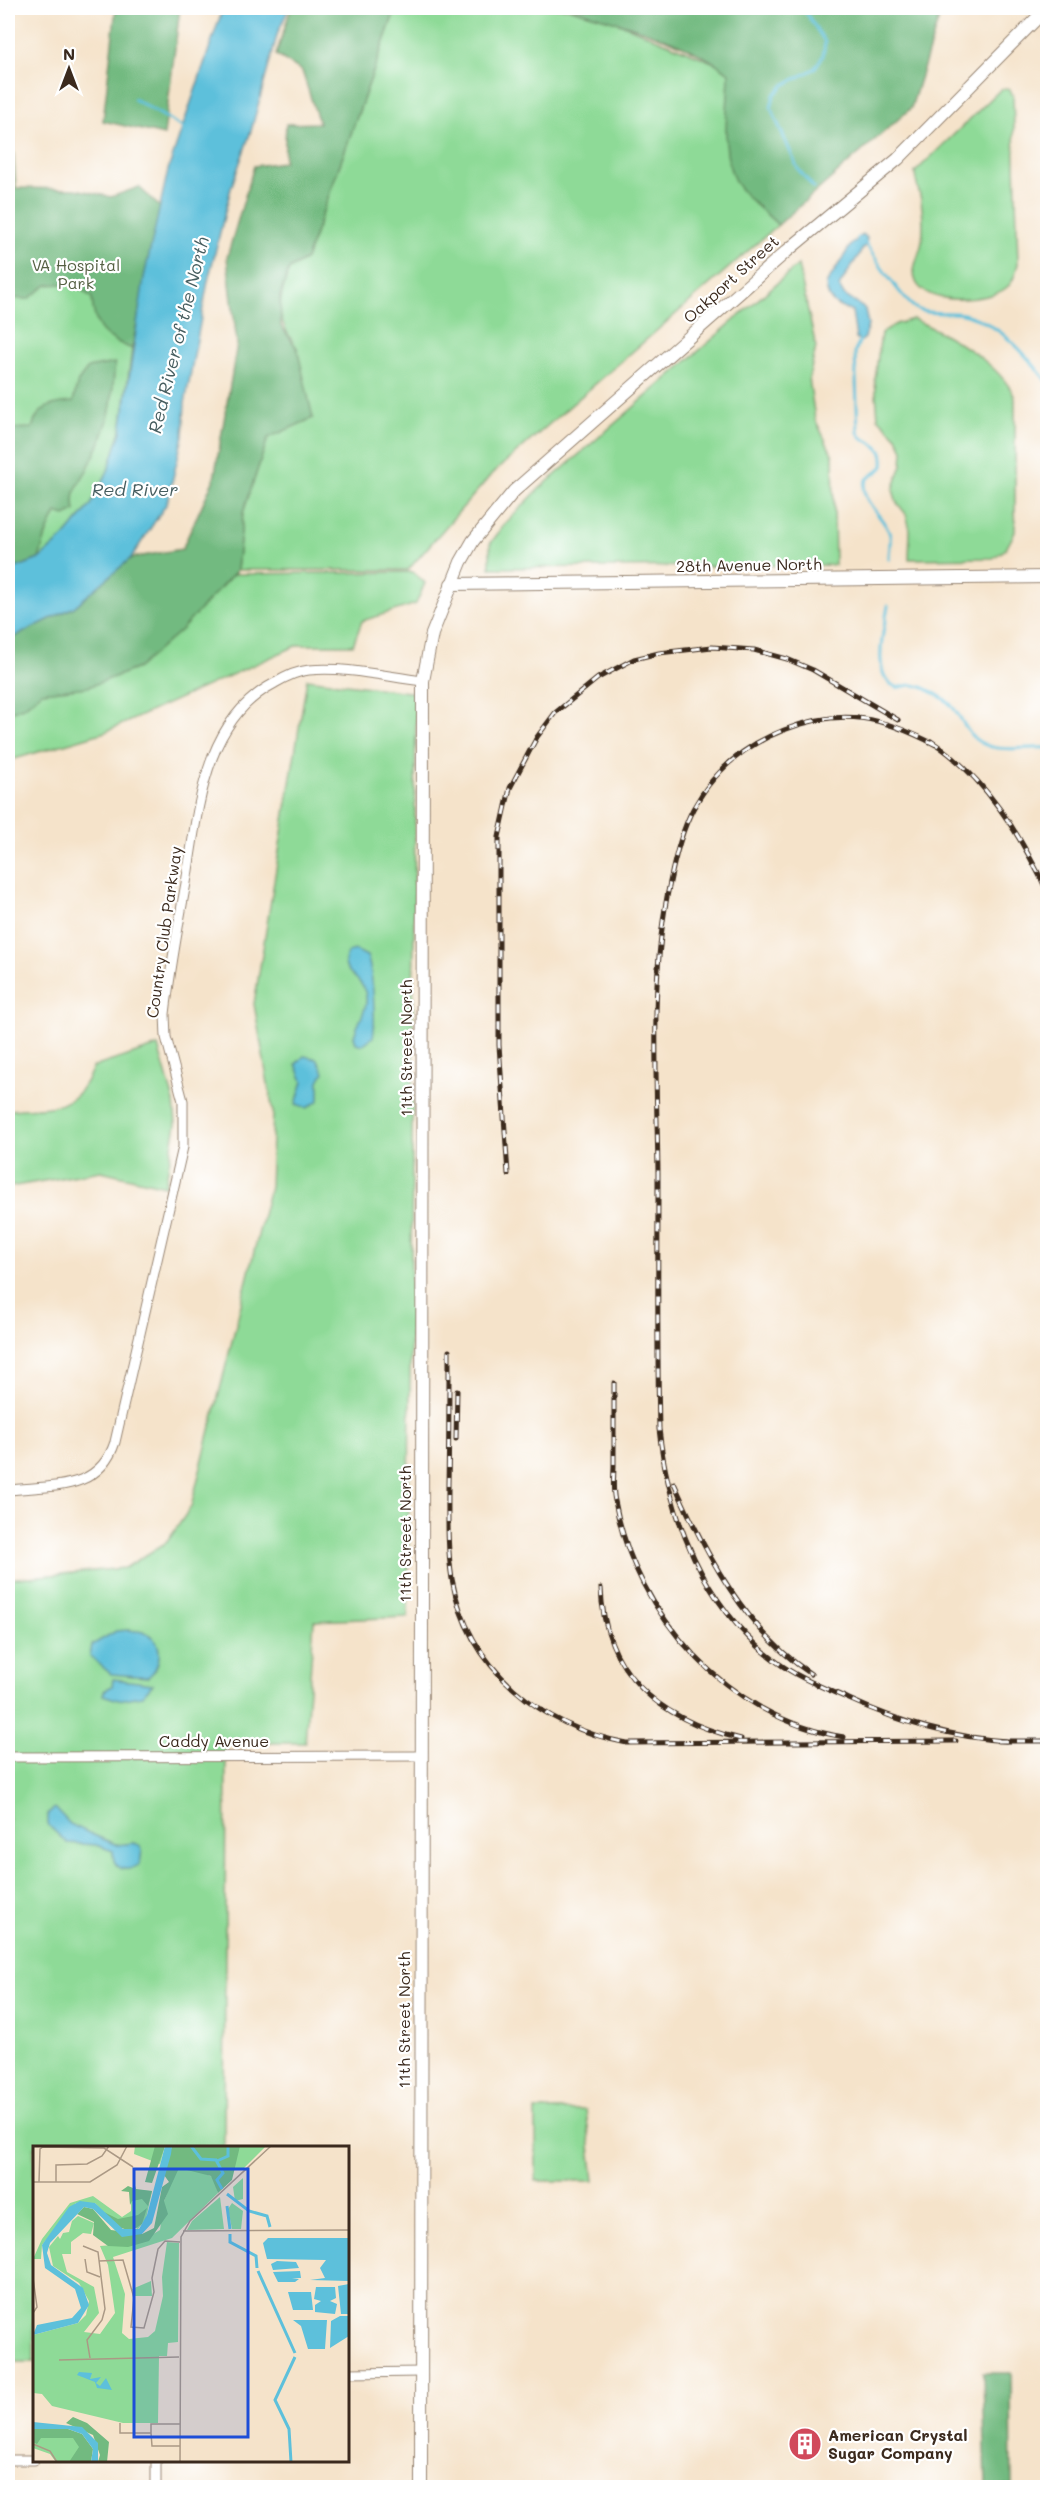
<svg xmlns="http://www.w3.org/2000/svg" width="1055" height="2495" viewBox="0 0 1055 2495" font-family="Mali,sans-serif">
  <rect width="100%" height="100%" fill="#fff"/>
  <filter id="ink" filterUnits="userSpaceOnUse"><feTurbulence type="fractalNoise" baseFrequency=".0167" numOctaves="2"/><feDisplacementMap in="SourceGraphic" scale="12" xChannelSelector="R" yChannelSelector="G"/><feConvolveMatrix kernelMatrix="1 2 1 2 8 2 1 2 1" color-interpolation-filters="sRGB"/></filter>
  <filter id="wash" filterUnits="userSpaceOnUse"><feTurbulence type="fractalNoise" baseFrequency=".008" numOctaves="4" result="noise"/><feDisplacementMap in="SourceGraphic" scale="24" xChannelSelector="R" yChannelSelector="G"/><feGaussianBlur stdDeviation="1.35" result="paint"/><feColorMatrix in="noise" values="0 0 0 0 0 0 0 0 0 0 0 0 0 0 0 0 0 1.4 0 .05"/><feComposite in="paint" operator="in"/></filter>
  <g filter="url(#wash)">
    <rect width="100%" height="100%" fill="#f5e3ca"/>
    <g fill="#8eda97" stroke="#64825a" stroke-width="1.5">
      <path d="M 396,8 L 568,8 L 614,21 L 717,64 L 729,73 L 727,148 L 736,183 L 778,225 L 492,474 L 408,570 L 237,570 L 243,513 L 297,348 C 274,316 278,305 289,269 L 306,259 Z"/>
      <path d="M 1001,89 L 1009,89 L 1013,95 L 1018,264 C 1015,273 1014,282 1006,288 C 988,302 927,306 916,282 C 910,267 920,256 922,241 C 924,227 923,214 921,200 C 919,190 915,182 915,172 Z"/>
      <polygon points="8,203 160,207 132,349 121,431 108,471 91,505 64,537 39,559 8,571"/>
      <polygon points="798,265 816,347 809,378 815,419 833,456 835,565 490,568 490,544 504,525 539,489"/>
      <path d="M 913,319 C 947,334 1001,363 1015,398 L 1015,532 L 1006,549 L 993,558 L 909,559 L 910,530 L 906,514 L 897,503 L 893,490 L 902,465 L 903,450 L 897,437 L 878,418 L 875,380 L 881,333 L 896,324 Z"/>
      <polygon points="413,572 425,583 416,604 362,621 353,645 298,645 105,732 8,761 8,692 30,688 235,574"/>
      <polygon points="307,679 416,693 408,1617 314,1621 305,1743 226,1743 224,2147 34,2147 34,2362 8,2362 8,1579 125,1568 167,1542 191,1507 270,1187 273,1112 254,1004"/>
      <path d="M 158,1046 L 174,1102 L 176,1124 L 165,1186 L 101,1171 L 9,1187 L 8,1110 C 51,1106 75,1114 93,1067 Z"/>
      <polygon points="536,2110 586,2110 594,2181 536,2181"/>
    </g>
    <g fill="#72ba80" stroke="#56724f" stroke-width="1.5">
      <polygon points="116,8 180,8 164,135 103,121"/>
      <polygon points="291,8 396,8 306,259 289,269 280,296 281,326 297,348 313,418 268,438 243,513 237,570 181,630 138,668 88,687 42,692 25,706 8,713 8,638 16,636 74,607 131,558 182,549 214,479 237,344 227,257 254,166 284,162 286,124 319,123 302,71 276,55"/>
      <path d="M 568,8 L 942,8 L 911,108 L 778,225 C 765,212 744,197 735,181 C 719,150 729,107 729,73 C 691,42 615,21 568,8 Z"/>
      <path d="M 8,120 L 11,120 L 16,188 L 76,189 L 111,197 L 139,187 L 160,207 L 132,349 C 104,337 94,330 92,298 L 73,283 L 47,285 L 28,299 L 8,298 Z"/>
      <path d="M 115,363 C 113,380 113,399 109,415 C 105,432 98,448 90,464 C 81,484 71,486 75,511 L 65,516 L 56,513 L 47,532 L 39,559 L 8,571 L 8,429 L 32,428 C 38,406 53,403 73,402 L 78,381 L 88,368 Z"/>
      <polygon points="983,2373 1011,2373 1012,2487 986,2487"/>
    </g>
    <g fill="#5dc0db" stroke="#4c757c" stroke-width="1.5">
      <polygon points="223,8 289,8 278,32 251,131 231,188 208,281 185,403 183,436 167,503 131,558 74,607 16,636 8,638 8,571 39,559 64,537 91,505 108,471 121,431 144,277 168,170"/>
      <path d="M 863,234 L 867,238 L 866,244 L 839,286 L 844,295 L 865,309 L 868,325 L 865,338 L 861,341 L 856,338 L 852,311 C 836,307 827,301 826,284 L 851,245 Z"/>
      <path d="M 355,950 L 367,956 C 373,971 376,1023 373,1037 L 362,1045 L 356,1043 L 354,1037 C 357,1021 373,1005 363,987 C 356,974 337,970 349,952 Z"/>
      <polygon points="304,1056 317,1059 324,1072 319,1081 319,1100 307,1108 296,1104 303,1081 296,1064"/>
      <path d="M 129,1630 C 137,1631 147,1631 153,1638 C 164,1649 159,1669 148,1677 L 111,1674 L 90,1656 L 92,1645 L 116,1631 Z"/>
      <polygon points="113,1679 153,1684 142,1696 118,1700 103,1695 104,1691 112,1686"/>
      <path d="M 55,1808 L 70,1824 L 91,1834 L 117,1845 L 134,1843 L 139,1845 L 142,1850 L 140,1864 C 125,1874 112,1869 113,1851 L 96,1845 L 67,1843 L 48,1825 L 48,1813 Z"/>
    </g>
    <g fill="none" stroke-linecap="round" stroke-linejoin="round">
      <g stroke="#5dc0db" stroke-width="3">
        <polyline points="803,8 825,42 823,56 814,69 784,85 774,95 771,108 798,169 814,188"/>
        <polyline points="134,99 187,130"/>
        <path d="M 858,238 L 866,244 C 874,257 905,303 917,309 C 930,316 952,310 967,315 C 1002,325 1027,356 1048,383"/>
        <path d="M 861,337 L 855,352 L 858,432 L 861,437 C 875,446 885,446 883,466 C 879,473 870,474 866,481 C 856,499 886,517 890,535 C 891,542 889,551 889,559"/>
        <path d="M 888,606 C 885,624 869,679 897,687 C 902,688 906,685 911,685 C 921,684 935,693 944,699 C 958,709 962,724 972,736 C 991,756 1023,746 1048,748"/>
      </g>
    </g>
  </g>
  <g filter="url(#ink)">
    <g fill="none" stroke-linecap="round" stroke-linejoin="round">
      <defs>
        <g id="street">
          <path d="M 8,1490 C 52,1485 99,1492 115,1442 L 183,1147 L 183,1101 L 166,1037 L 165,1014 C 170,970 178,926 186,883 C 198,811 203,720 275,683 C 285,677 298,671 309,670 C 344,666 388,677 423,681"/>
          <polyline points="8,1757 421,1756"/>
          <polyline points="348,2373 421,2372"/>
          <polyline points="8,2460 34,2460"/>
          <polyline points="156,2460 156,2488"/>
        </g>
        <g id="secondary">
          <polyline points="451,584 1048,577"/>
          <polyline points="421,2488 423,681 432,634 461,562 473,541 514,491 787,251 898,159 1047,8"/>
        </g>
      </defs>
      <use href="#street" stroke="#988674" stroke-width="11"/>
      <use href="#secondary" stroke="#988674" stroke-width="14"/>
      <use href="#street" stroke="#fff" stroke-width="9"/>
      <use href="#secondary" stroke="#fff" stroke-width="12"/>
      <defs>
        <g id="rail">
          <path d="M 931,741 C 985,776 1021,836 1048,893"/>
          <path d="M 936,745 C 882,717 843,707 784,730 C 745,745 713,772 693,809 C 681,832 675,857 670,882 C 649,978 657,1076 658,1173 C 658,1258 657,1344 659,1429 C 669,1517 703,1607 777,1662 C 798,1678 825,1688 849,1699 C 901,1723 950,1737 1006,1741"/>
          <polyline points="508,1174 499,1045 499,837 510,788 537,737 555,713 598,678 634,659 659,653 712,647 754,650 787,659 813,670 898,720"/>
          <path d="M 449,1351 C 449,1395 449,1440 448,1484 C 448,1516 447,1548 452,1579 C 468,1669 542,1727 627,1743 L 956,1741"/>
          <path d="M 614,1383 C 614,1410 614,1437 614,1465 C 614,1476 612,1489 615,1501 C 635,1614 728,1719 844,1737"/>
          <polyline points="456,1439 457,1391"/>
          <path d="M 674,1483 C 705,1553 745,1630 811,1674"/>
          <path d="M 601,1588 C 604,1675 661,1720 741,1739"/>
          <polyline points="998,1741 1048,1741"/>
        </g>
      </defs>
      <use href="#rail" stroke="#3b2a1e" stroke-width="5"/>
      <use href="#rail" stroke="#fff" stroke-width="3" stroke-dasharray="9" stroke-linecap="butt"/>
    </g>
  </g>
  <defs>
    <symbol id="building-disc" viewBox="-11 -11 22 22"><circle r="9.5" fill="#d1495b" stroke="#fff"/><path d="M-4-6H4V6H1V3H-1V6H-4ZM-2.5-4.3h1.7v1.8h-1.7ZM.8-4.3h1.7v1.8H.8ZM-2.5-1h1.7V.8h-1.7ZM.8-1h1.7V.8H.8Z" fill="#fff"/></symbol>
  </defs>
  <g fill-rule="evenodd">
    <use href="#building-disc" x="786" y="2425" width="38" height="38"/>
  </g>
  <g text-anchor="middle" stroke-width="4.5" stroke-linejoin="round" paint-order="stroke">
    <g font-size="16" fill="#545f42" stroke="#fff">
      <text x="76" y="271">VA Hospital<tspan x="76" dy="18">Park</tspan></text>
    </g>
    <g font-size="16" fill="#3b2a1e" stroke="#fff">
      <text transform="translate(731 279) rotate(-42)" y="6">Oakport Street</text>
      <text transform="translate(749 565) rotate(-1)" y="6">28th Avenue North</text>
      <text transform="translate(164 932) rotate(-82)" y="6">Country Club Parkway</text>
      <text transform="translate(406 1048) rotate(-90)" y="6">11th Street North</text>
      <text transform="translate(405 1534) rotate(-90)" y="6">11th Street North</text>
      <text x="214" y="1747">Caddy Avenue</text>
      <text transform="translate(404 2020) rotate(-90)" y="6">11th Street North</text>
    </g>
    <g font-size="16" font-weight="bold" fill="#3b2a1e" stroke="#fff" text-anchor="start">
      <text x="828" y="2441">American Crystal<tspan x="828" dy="18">Sugar Company</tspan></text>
    </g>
    <g font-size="18" font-style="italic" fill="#475e60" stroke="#fff">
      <text transform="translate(179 335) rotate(-76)" y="6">Red River of the North</text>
      <text x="135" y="496">Red River</text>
    </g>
  </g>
  <g transform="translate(33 2146)">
    <rect width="316" height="316" fill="#f5e3ca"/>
    <path d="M 102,0 L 132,0 L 127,18 L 101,8 ZM 139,0 L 233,0 L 211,22 L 160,23 L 180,31 L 185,47 L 139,92 L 80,111 L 92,148 L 89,187 L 96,193 L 115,191 L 122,185 L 130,150 L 129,131 L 134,96 L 146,97 L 145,196 L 135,197 L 134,210 L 126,210 L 125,277 L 90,277 L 19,260 L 9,248 L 0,247 L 0,189 L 45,177 L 53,169 L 56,155 L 46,137 L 20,120 L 16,101 L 25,90 L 27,93 L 30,87 L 36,86 L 39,75 L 45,70 L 61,77 L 58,88 L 50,87 L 38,96 L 38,108 L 29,108 L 34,126 L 61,141 L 66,167 L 51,186 L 67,188 L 82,167 L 75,119 L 67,100 L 105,97 L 127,84 L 131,55 L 144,23 L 133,22 ZM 210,32 L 210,53 L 202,55 L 200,41 ZM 98,44 L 119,45 L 113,73 L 105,83 L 75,71 L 62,57 L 43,57 L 9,99 L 8,113 L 0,113 L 9,93 L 37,57 L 60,50 L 89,71 L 98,65 ZM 187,51 L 191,83 L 154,84 L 159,75 ZM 199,57 L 210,65 L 208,83 L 199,83 L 195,63 ZM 118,135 L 119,150 L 102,150 L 99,143 ZM 0,284 L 47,288 L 55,316 L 23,316 L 17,308 L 0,302 Z" fill="#8eda97"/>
    <path d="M 122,0 L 132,0 L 119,37 L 112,36 ZM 139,0 L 207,0 L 199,34 L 185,47 L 178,30 L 146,22 L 131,55 L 135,68 L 116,95 L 95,101 L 75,100 L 60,89 L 61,76 L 44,68 L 51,61 L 60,63 L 78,84 L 109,88 L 121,82 L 129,41 L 136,36 L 131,29 ZM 101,36 L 103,43 L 119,45 L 115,60 L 109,53 L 99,55 L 97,59 L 96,46 L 88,45 L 95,40 L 100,42 ZM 114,62 L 109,78 L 98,85 L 85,81 L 71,66 L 85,73 L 105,69 ZM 40,271 L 54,277 L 76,296 L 74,316 L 65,316 L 67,309 L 60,289 L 33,277 ZM 0,283 L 35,283 L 49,288 L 60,303 L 58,316 L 36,316 L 46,301 L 40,292 L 8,292 L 4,298 L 0,296 Z" fill="#72ba80"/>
    <path d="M 132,0 L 139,0 L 138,8 L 119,77 L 109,88 L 89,91 L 60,63 L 51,61 L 17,97 L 14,107 L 18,119 L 50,142 L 56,159 L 45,177 L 0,189 L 4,179 L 39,172 L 48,162 L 42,143 L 12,122 L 9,99 L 36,61 L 47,55 L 62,57 L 90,83 L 106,83 L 114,69 ZM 235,92 L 316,92 L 316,135 L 277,134 L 292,132 L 287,122 L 293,114 L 234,113 L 230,97 ZM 244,115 L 263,116 L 266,122 L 240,124 L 238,118 ZM 267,125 L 268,132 L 259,132 L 266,133 L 262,136 L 245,136 L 240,126 ZM 316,138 L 316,168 L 308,168 L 305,140 ZM 283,141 L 302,141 L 303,152 L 297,155 L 304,158 L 302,168 L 282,166 L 282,159 L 288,155 L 281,153 ZM 255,146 L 278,146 L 280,164 L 260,164 ZM 307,170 L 316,170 L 316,190 L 297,202 L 298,175 ZM 294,174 L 292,203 L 275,203 L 268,180 L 260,174 ZM 46,226 L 59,227 L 57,233 L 68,231 L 63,237 L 67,240 L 73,232 L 79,244 L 64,242 L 62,236 L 44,229 ZM 0,276 L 49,281 L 65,297 L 65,316 L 58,316 L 60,303 L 49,288 L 35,283 L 1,283 Z" fill="#5dc0db"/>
    <path fill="none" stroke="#5dc0db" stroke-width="3" d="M 158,0 L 168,13 L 183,14 L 190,27 L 184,34 L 189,43M 184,15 L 195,10 L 195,0M 194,48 L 216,65 L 234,70 L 237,81M 194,60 L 197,83M 197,88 L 197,96 L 223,110 L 224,122M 225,125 L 262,207M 258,316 L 256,283 L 242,254 L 262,211"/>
    <path fill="none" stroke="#ab9985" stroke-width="1.5" d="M 0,36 L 57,36 L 84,19 L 94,0M 6,36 L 7,3 L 10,1 L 71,2 L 100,21M 23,36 L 23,19 L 54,18 L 69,10 L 76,0M 150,85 L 317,84M 50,100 L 65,106 L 72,163 L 69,174 L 54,194 L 57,212M 52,113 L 54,126 L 67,131M 66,115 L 90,114 L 101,152 L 98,181 L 111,182 L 121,146 L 119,132 L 125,103 L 132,95 L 147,96M 0,132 L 4,161 L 0,167M 26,214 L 146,211M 87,277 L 87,287 L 118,287M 147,278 L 118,278 L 118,287 L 119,300 L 147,300M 0,298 L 17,305 L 24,316M 147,316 L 148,91 L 157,75 L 238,0"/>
    <path fill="#1d4ed8" fill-opacity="0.15" stroke="#1d4ed8" stroke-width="3" d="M 101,23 L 215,23 L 215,291 L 101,291 Z"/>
    <rect width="316" height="316" fill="none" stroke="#3b2a1e" stroke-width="3"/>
  </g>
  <rect width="1055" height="2495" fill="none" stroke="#fff" stroke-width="30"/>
  <g transform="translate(69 69)" stroke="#ffffff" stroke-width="4.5" paint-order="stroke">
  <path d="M0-4.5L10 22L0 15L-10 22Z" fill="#3b2a1e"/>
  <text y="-9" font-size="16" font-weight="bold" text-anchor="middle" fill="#3b2a1e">N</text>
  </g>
</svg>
